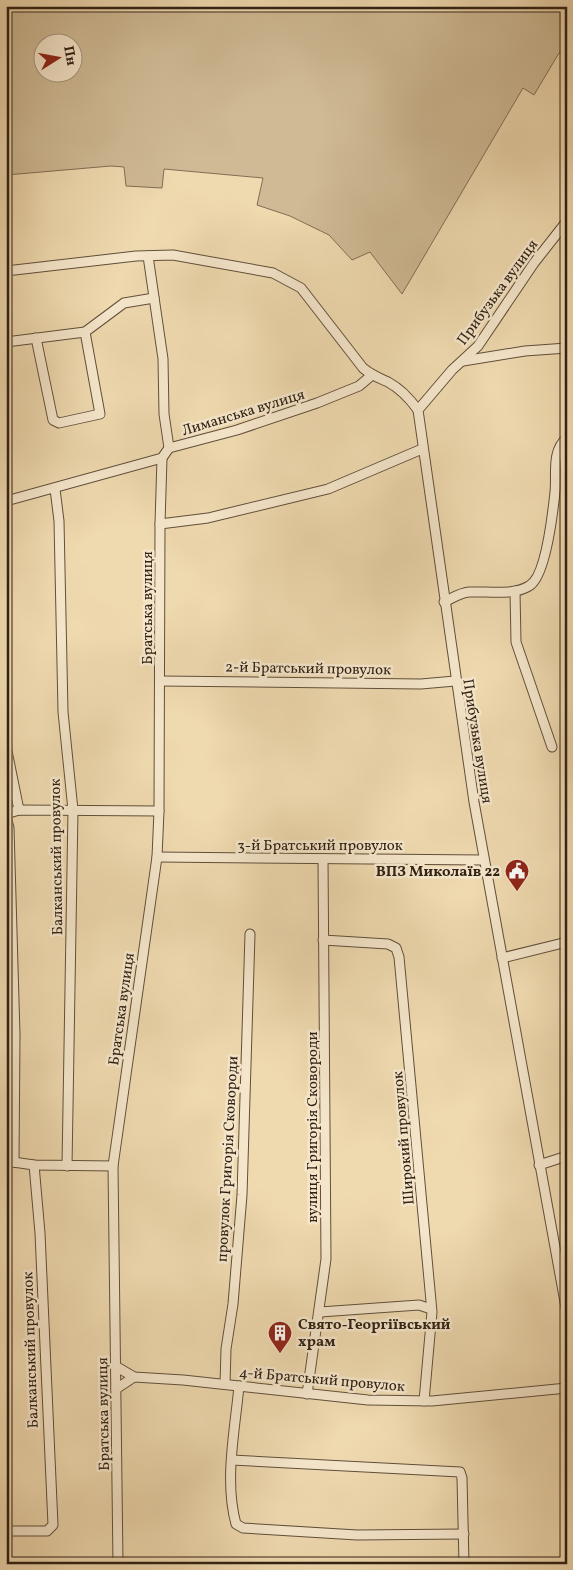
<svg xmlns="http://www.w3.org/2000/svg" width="573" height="1570" viewBox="0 0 573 1570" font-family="Vollkorn,serif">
  <rect width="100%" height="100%" fill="#efd9af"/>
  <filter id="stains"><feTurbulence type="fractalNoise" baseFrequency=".004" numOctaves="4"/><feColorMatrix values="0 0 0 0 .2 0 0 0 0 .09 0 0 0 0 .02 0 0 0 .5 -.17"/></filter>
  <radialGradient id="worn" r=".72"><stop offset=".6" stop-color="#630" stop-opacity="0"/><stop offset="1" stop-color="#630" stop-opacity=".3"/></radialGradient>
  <path fill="#cfba95" stroke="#806e54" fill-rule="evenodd" d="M 6,6 L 567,6 L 567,53 L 559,53 L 534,95 L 523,88 L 402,294 L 370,252 L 352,260 L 329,235 L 290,216 L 257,205 L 263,178 L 164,169 L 162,188 L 126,186 L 124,167 L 111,166 L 6,175 ZM 42,42 L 72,42 L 72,72 L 42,72 Z"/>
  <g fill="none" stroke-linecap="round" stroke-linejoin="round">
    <defs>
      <g id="minor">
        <polyline points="567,221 534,263 478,346 452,370 418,410 474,802 567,1313"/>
        <polyline points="148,256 163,359 164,414 169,448"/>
        <path d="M 6,271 L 136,256 L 173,255 L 273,273 L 301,288 L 363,368 C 371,375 379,378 388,382 C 401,389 410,399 418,410"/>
        <polyline points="36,338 53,420 59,423 100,414 85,332"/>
        <polyline points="6,342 85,332 124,303 154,298"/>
        <polyline points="463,361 525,351 567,348"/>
        <polyline points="55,489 59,521 63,712 73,810 67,1166"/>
        <polyline points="6,501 162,458 169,448 237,430 317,403 359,386 372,375"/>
        <polyline points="160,524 208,518 328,489 422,449"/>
        <polyline points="515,591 516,642 552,747"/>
        <path d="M 444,602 C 453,598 459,593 469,592 C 487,591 513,596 529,586 C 546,577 553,511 555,492 C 557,474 551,451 567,438"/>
        <polyline points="161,681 421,684 455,681"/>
        <polyline points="6,746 19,810"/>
        <polyline points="6,814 19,810 159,811"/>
        <polyline points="6,817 9,828 15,1035 14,1162"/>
        <polyline points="157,857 484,860"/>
        <polyline points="323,940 388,944 396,948 399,957 432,1312 424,1401"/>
        <polyline points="502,958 567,942"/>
        <polyline points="6,1161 34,1165 113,1166"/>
        <polyline points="539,1165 567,1156"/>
        <polyline points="320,1312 419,1305 431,1309"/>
        <polyline points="117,1367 134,1377 183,1380 368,1400 432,1401 567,1388"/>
        <polyline points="225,1384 226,1349 233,1304 242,1195 250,934"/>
        <path d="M 239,1386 C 235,1430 224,1481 236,1524 L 243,1528 L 357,1535 L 464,1534"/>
        <polyline points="116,1389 134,1377"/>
        <polyline points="307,1394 326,1259 323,859"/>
        <polyline points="232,1460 460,1472 462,1478 464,1564"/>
        <polyline points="6,1531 47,1531 53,1525 40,1233 34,1165"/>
        <polyline points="118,1564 113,1166 157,857 159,811 160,524 162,458"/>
      </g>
    </defs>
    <use href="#minor" stroke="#604f3b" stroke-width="11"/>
    <use href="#minor" stroke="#f5e6cb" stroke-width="9"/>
  </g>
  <defs>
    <symbol id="civic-pin" viewBox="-11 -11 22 30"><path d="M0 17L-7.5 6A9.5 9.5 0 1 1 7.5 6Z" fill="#8f2418" stroke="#f5e6cb"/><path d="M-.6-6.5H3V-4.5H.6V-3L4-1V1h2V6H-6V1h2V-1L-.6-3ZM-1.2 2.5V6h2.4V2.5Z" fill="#fff"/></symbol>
    <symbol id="building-pin" viewBox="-11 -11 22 30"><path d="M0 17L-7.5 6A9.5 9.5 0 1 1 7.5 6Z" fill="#8f2418" stroke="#f5e6cb"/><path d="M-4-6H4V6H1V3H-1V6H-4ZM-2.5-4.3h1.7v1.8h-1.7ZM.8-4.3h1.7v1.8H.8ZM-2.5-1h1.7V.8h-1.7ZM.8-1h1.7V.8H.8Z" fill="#fff"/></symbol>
  </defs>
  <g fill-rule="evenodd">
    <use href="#civic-pin" x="503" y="857" width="28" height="38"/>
    <use href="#building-pin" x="266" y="1319" width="28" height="38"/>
  </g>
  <g text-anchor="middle" stroke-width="5" stroke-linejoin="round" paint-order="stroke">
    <g font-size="15" fill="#302114" stroke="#f5e6cb">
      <text transform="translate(497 292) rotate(-54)" y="5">Прибузька вулиця</text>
      <text transform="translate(243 412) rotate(-17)" y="5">Лиманська вулиця</text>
      <text transform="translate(147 608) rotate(-90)" y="5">Братська вулиця</text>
      <text transform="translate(308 668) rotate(1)" y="5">2-й Братський провулок</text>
      <text transform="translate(478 741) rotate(81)" y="5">Прибузька вулиця</text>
      <text x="320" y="850">3-й Братський провулок</text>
      <text transform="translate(56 857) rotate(-91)" y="5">Балканський провулок</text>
      <text transform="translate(121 1009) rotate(-82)" y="5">Братська вулиця</text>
      <text transform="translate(312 1127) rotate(-90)" y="5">вулиця Григорія Сковороди</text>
      <text transform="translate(403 1138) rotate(-95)" y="5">Широкий провулок</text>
      <text transform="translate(227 1159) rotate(-87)" y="5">провулок Григорія Сковороди</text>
      <text transform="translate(30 1350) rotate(-92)" y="5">Балканський провулок</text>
      <text transform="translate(322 1379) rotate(5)" y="5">4-й Братський провулок</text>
      <text transform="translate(103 1414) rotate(-91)" y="5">Братська вулиця</text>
    </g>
    <g font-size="15" font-weight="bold" fill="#302114" stroke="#f5e6cb" text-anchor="end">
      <text x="500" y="876">ВПЗ Миколаїв 22</text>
      <text x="298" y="1329" text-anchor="start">Свято-Георгіївський<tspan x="298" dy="17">храм</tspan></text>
    </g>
  </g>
  <rect width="573" height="1570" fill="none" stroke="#efd9af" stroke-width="25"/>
  <rect x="8" y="8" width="558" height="1555" fill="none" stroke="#302114" stroke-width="2.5"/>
  <rect x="12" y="12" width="548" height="1545" fill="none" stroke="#302114"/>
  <g transform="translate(58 58) rotate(79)"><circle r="24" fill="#f5e6cb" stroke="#a69782"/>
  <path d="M0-4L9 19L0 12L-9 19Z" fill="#8f2418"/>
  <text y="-8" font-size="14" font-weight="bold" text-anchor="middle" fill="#302114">Пн</text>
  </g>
  <rect width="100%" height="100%" filter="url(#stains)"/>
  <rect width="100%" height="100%" fill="url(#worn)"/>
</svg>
